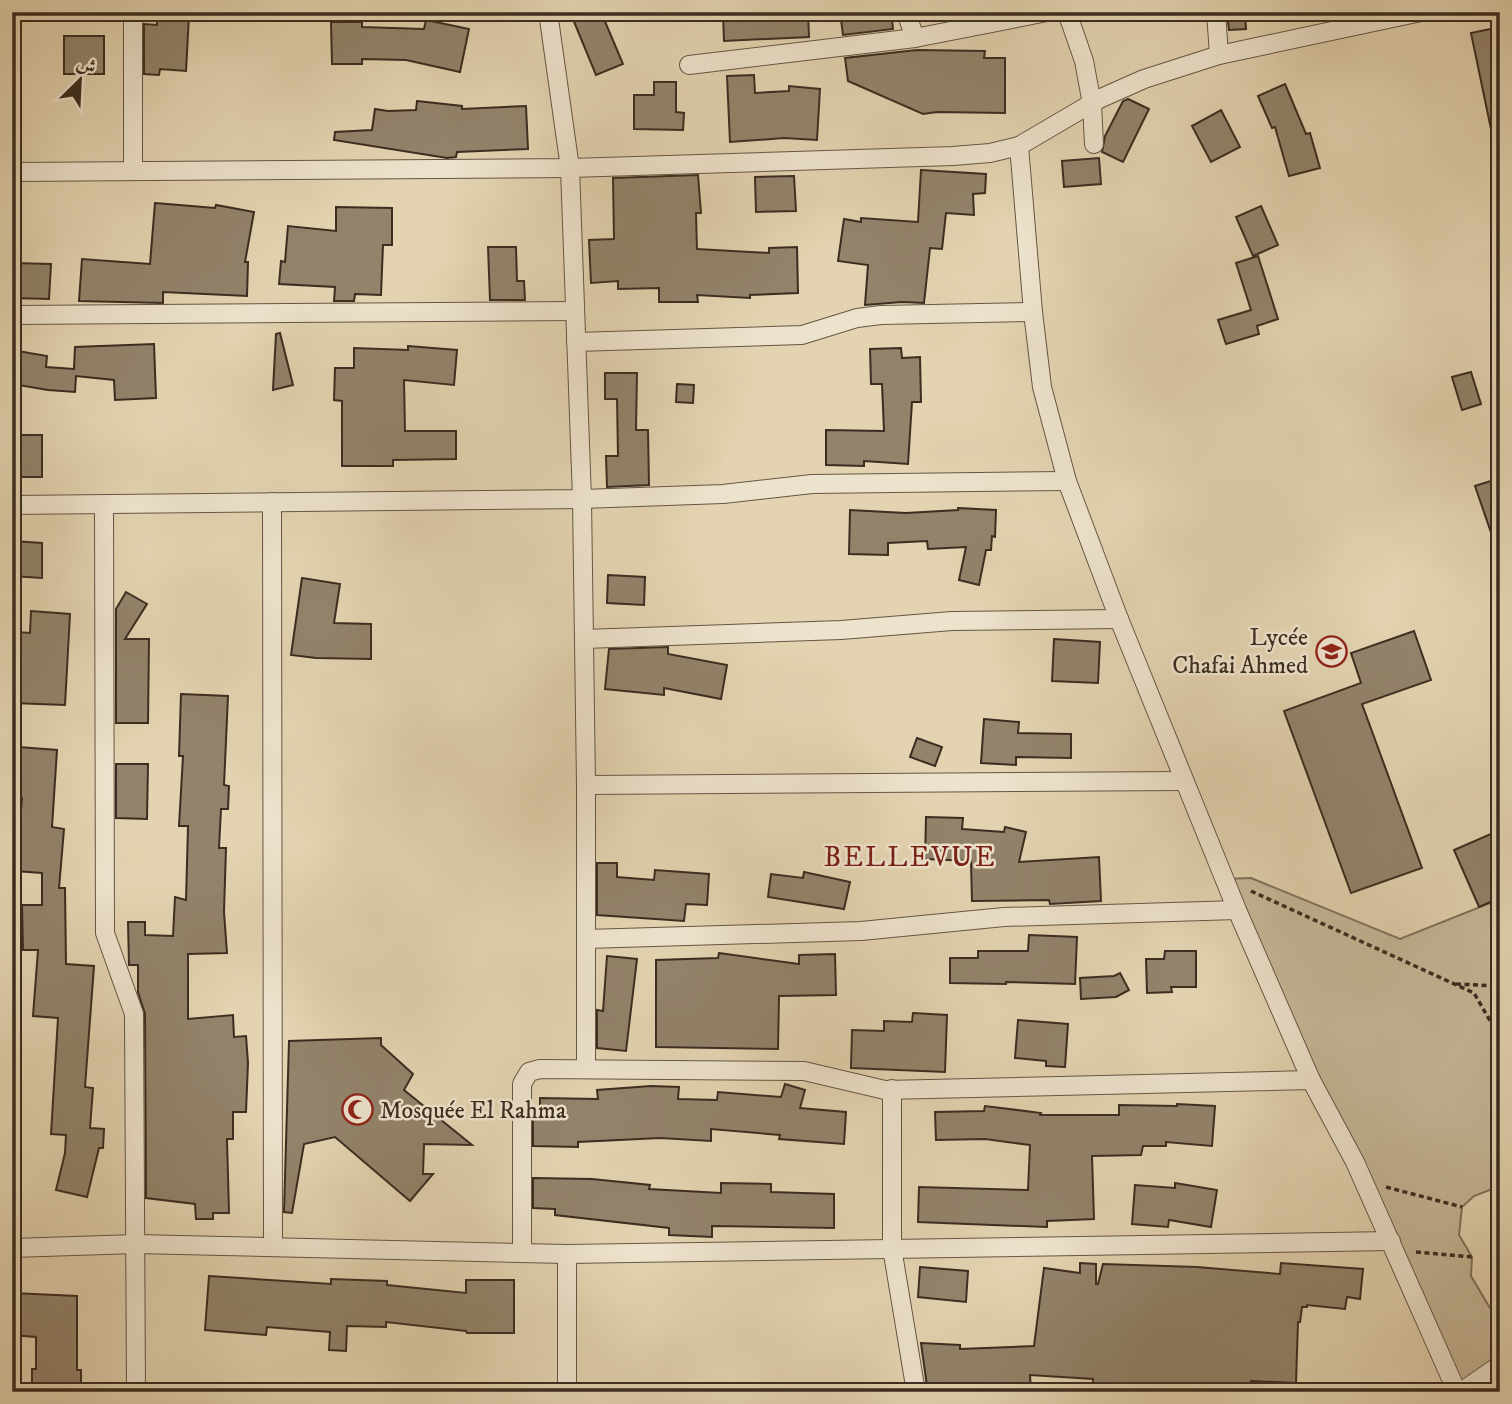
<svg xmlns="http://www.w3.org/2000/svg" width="1512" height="1404" viewBox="0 0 1512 1404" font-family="'IM FELL DW Pica',Amiri,serif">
  <rect width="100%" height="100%" fill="#e3d3b0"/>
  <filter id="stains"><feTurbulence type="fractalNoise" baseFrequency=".00286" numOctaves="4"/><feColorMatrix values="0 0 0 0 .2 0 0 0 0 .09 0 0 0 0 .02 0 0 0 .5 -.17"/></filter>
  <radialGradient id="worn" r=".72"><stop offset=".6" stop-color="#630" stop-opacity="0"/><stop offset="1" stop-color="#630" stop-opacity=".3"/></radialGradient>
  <polygon fill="#c6b798" stroke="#80725c" stroke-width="2" points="1251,878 1400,939 1500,899 1500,1186 1474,1196 1462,1207 1459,1235 1472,1257 1471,1276 1490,1308 1500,1309 1500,1364 1458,1389 1224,879"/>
  <g fill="#92836b" stroke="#3b2d21" stroke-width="2">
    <polygon points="570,12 601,12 623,64 596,75"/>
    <polygon points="723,12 808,12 809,37 724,41"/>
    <polygon points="840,12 891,12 893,29 843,35"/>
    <polygon points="1227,12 1245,12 1246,29 1229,30"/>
    <polygon points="157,14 189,16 186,71 160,69 159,75 144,74 144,24 157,25"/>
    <polygon points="426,20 469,29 460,72 406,60 362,59 362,64 332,64 331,22 362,22 362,27 424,29"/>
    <polygon points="1500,27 1500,133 1492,134 1471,33"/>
    <rect x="64" y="36" width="40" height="38"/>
    <polygon points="917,50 985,51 984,58 1005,58 1005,113 937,112 923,114 848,81 845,58"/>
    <polygon points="754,75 755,93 789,91 789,86 820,89 817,140 784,138 730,142 727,76"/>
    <polygon points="654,82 676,82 676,112 684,113 683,130 634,129 634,95 654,95"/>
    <polygon points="1285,84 1306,134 1310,133 1320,168 1289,176 1275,127 1272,128 1258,96"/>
    <polygon points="1128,99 1149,109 1123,162 1102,152 1105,136 1123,101"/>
    <polygon points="417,101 462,106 462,109 526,106 528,149 457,152 456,157 447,158 334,140 335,132 372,130 375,109 388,111 416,110"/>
    <polygon points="1221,110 1240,147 1211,162 1192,126"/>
    <polygon points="1099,158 1101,184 1064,187 1062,161"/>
    <polygon points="921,170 986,174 985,193 973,194 974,215 946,213 942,249 930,248 924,303 902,302 865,305 868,265 838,261 844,219 861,222 861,218 918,222"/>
    <polygon points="698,175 701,213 696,213 697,249 769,253 769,248 797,247 798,293 750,295 750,298 697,295 698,302 659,302 659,288 618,289 618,281 591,283 589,240 614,239 613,178"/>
    <polygon points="794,176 796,211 756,212 755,177"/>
    <polygon points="155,203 215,208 216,205 254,212 245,262 248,262 247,296 163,292 163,303 79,301 82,259 150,264"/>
    <polygon points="1261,206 1278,245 1253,256 1236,217"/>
    <polygon points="336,207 392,208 392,245 383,245 381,295 355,294 354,301 334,301 335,287 279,284 281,261 285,262 288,226 336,231"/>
    <polygon points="488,247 516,247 517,281 524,281 525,300 490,300"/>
    <polygon points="1258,256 1278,319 1257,326 1259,334 1226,344 1218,320 1251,310 1236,263"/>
    <polygon points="12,263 51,264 49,299 12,298"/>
    <polygon points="280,333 293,385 273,390 276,334"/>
    <polygon points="154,344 156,398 115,400 114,380 76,376 75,392 48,390 12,384 12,350 47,356 46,367 74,369 75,347"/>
    <polygon points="408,346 457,350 454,385 404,380 405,431 456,431 456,459 393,460 393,466 342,466 342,401 334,400 335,368 354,368 354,348 408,350"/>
    <polygon points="901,348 902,358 920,357 921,402 912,402 908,464 864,461 864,466 826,465 826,430 884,431 882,384 871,384 870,349"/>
    <polygon points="1471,372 1481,404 1462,410 1452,377"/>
    <polygon points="605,373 637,373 636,430 648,430 649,485 607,487 606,456 618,456 617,399 605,399"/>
    <polygon points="677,384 694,385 693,403 676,402"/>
    <polygon points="12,435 42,435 42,477 14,477"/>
    <polygon points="1500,478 1500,549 1497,550 1475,486"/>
    <polygon points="958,508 996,510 995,537 992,536 991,550 986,550 979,585 959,580 966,547 928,549 927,541 888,543 888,555 849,554 850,510 906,513 958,510"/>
    <polygon points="12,541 42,543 42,578 12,576"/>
    <polygon points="608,575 645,577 644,605 607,603"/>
    <polygon points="302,578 340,584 334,623 371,624 371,659 316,658 291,655"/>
    <polygon points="126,592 147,604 125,639 149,639 148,723 116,723 116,609"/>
    <polygon points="31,611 70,614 65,705 12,703 12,679 18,632 30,633"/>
    <polygon points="1414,631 1431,680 1362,704 1422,868 1351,893 1284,711 1361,683 1351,653"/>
    <polygon points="1054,639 1100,642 1098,683 1052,681"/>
    <polygon points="668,647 668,654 727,665 721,699 664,688 664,695 605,689 609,649"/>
    <polygon points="181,694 228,696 224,785 229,786 228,809 221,809 219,848 226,848 224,912 227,953 188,954 188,1019 233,1015 234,1037 246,1036 248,1063 246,1112 233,1112 233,1139 227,1139 229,1213 213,1213 213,1219 196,1219 195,1204 146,1198 145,1014 138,992 138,965 129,965 128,922 145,922 145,935 173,936 175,897 186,900 188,826 179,826 183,756 179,756"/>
    <polygon points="984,719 1019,722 1018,733 1071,734 1071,758 1016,757 1016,765 981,763"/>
    <polygon points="917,738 942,747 935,766 910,757"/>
    <polygon points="19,747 57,750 52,827 64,829 59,888 65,888 66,964 94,966 85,1087 93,1088 90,1128 104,1129 103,1148 99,1148 87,1197 56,1190 65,1153 66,1135 51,1134 58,1018 33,1016 38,950 23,950 22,905 42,905 42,873 16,871 22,798 15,797"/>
    <polygon points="116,764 148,764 147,819 116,818"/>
    <polygon points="926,817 963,818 962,829 1004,832 1005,827 1026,832 1019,862 1099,857 1101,901 1050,904 1049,900 972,901 971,861 925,859"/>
    <polygon points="1500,830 1500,898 1479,907 1454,850"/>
    <polygon points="597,863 617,863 617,877 654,880 655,870 709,874 707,905 686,904 684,921 597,915"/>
    <polygon points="804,872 850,882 844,909 768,897 771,874 803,878"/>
    <polygon points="1029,935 1077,937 1075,984 1006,982 1006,984 950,983 950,958 978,958 978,951 1028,951"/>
    <polygon points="1165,951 1196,951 1196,987 1171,987 1172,992 1147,993 1146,959 1164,959"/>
    <polygon points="719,953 799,964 799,955 835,954 836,995 779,996 778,1049 656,1047 656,960 718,958"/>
    <polygon points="607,956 637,959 626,1051 597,1048 597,1010 603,1011"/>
    <polygon points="1120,973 1129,990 1116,997 1081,999 1080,978 1114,976"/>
    <polygon points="913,1013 947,1015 945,1072 851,1068 852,1030 884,1031 884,1021 912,1022"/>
    <polygon points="1018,1020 1068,1024 1065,1067 1046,1066 1046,1061 1015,1058"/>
    <polygon points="381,1038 381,1045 413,1074 404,1090 472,1145 424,1144 423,1174 433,1174 410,1201 335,1137 304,1144 292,1213 284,1212 289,1041"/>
    <polygon points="785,1084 805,1090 800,1108 846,1112 844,1144 779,1139 780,1135 711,1129 711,1141 660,1138 578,1142 578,1147 533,1146 533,1110 540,1110 540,1098 598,1099 597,1090 651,1086 679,1087 678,1099 717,1100 718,1092 781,1097"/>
    <polygon points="1177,1104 1215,1106 1212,1146 1166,1142 1166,1146 1143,1146 1141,1155 1092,1156 1094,1219 1047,1221 1047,1227 918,1222 919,1187 1028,1190 1030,1145 985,1139 936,1140 935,1112 984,1111 985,1106 1041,1113 1040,1115 1119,1115 1119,1105 1177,1106"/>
    <polygon points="533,1178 592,1179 650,1185 649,1189 721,1193 721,1183 771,1184 771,1192 834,1194 834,1228 712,1226 712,1237 669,1235 669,1228 555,1215 555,1209 533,1208"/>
    <polygon points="1175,1183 1217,1190 1211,1227 1169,1220 1168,1227 1132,1224 1135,1185 1175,1188"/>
    <polygon points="1080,1263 1096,1264 1096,1284 1098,1284 1103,1264 1197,1267 1280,1274 1281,1263 1363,1269 1360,1299 1347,1297 1345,1309 1307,1305 1307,1307 1302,1307 1300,1322 1298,1322 1296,1383 1251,1381 1251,1390 1199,1388 1199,1392 1093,1392 1093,1379 1030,1375 1031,1392 981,1392 981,1389 927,1386 921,1343 960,1345 960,1349 1034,1346 1044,1268 1080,1273"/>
    <polygon points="920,1267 968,1271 966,1302 918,1297"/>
    <polygon points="209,1276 331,1284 331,1279 387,1281 387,1285 466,1293 466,1280 514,1280 514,1333 467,1333 466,1331 386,1322 386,1327 347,1326 346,1351 329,1350 330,1332 267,1327 266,1335 205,1330"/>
    <polygon points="12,1293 77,1296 77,1370 81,1370 81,1392 32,1392 32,1369 36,1369 36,1337 12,1335"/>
  </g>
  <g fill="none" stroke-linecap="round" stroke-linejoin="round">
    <defs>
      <g id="minor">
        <polyline points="133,12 133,171"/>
        <polyline points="548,12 570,168 582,499 586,785 586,1069"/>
        <polyline points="906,12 915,38"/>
        <polyline points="1067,12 1084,61 1092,104 1094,144"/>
        <polyline points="1216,12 1219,55"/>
        <polyline points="689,65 915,38 1047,12"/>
        <polyline points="1019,146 1033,312 1042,387 1067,481 1119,619 1237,910 1311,1080 1355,1162 1457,1392"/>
        <polyline points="12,172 570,168 953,156 990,153 1019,146 1099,99 1144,79 1219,55 1421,12"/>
        <polyline points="12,315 575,311"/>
        <polyline points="576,342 802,335 857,318 881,315 1033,312"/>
        <polyline points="272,502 273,1247"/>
        <polyline points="104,504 105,933 134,1014 136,1392"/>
        <polyline points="12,505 582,499 723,494 812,484 1067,481"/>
        <polyline points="584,639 841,630 952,621 1119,619"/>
        <polyline points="586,785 1184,781"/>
        <polyline points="586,939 861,931 1004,917 1237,910"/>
        <polyline points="892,1089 892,1248 916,1392"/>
        <polyline points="12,1248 136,1244 567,1254 1391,1241"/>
        <polyline points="522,1253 522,1084 529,1072 540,1069 804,1071 885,1090 1311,1080"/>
        <polyline points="567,1254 567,1392"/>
        <polyline points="1461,1392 1500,1365"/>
      </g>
    </defs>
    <use href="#minor" stroke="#655645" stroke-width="20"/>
    <g stroke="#3b2d21" stroke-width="3.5" stroke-dasharray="5 3.5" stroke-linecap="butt">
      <polyline points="1251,891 1474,993 1500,1038"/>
      <polyline points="1456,984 1500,986"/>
      <polyline points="1386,1187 1462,1207"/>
      <polyline points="1416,1252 1472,1257"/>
    </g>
    <use href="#minor" stroke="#ede2cc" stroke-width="18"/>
  </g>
  <defs>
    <symbol id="school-ring" viewBox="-11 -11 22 22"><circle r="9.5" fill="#ede2cc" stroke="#8f2418" stroke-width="1.5"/><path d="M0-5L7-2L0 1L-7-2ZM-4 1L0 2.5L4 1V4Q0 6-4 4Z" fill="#8f2418"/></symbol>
    <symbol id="mosque-ring" viewBox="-11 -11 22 22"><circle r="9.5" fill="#ede2cc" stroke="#8f2418" stroke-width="1.5"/><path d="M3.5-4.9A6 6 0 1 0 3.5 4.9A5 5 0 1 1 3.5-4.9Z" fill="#8f2418"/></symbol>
  </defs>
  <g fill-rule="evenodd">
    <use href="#school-ring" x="1314" y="634" width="35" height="35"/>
    <use href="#mosque-ring" x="340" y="1092" width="35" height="35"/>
  </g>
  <g text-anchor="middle" stroke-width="5" stroke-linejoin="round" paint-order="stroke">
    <g font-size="24" fill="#3b2d21" stroke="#ede2cc" text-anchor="end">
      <text x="1308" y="645">Lycée<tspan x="1308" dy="28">Chafai Ahmed</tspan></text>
      <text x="380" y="1118" text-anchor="start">Mosquée El Rahma</text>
    </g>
    <g font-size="28" letter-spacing="2" fill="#7a1f14" stroke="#ede2cc">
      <text x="910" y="866">BELLEVUE</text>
    </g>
  </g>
  <rect width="1512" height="1404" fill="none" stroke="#e3d3b0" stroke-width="42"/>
  <rect x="14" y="14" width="1484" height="1376" fill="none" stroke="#3b2d21" stroke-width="3.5"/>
  <rect x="21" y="21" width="1470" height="1362" fill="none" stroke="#3b2d21" stroke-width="2"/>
  <g transform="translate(80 80) rotate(24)" stroke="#ede2cc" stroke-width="5" paint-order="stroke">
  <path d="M0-5L12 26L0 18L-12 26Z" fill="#3b2d21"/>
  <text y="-10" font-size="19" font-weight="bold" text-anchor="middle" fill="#3b2d21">ش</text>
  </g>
  <rect width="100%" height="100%" filter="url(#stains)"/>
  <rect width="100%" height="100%" fill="url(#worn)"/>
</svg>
